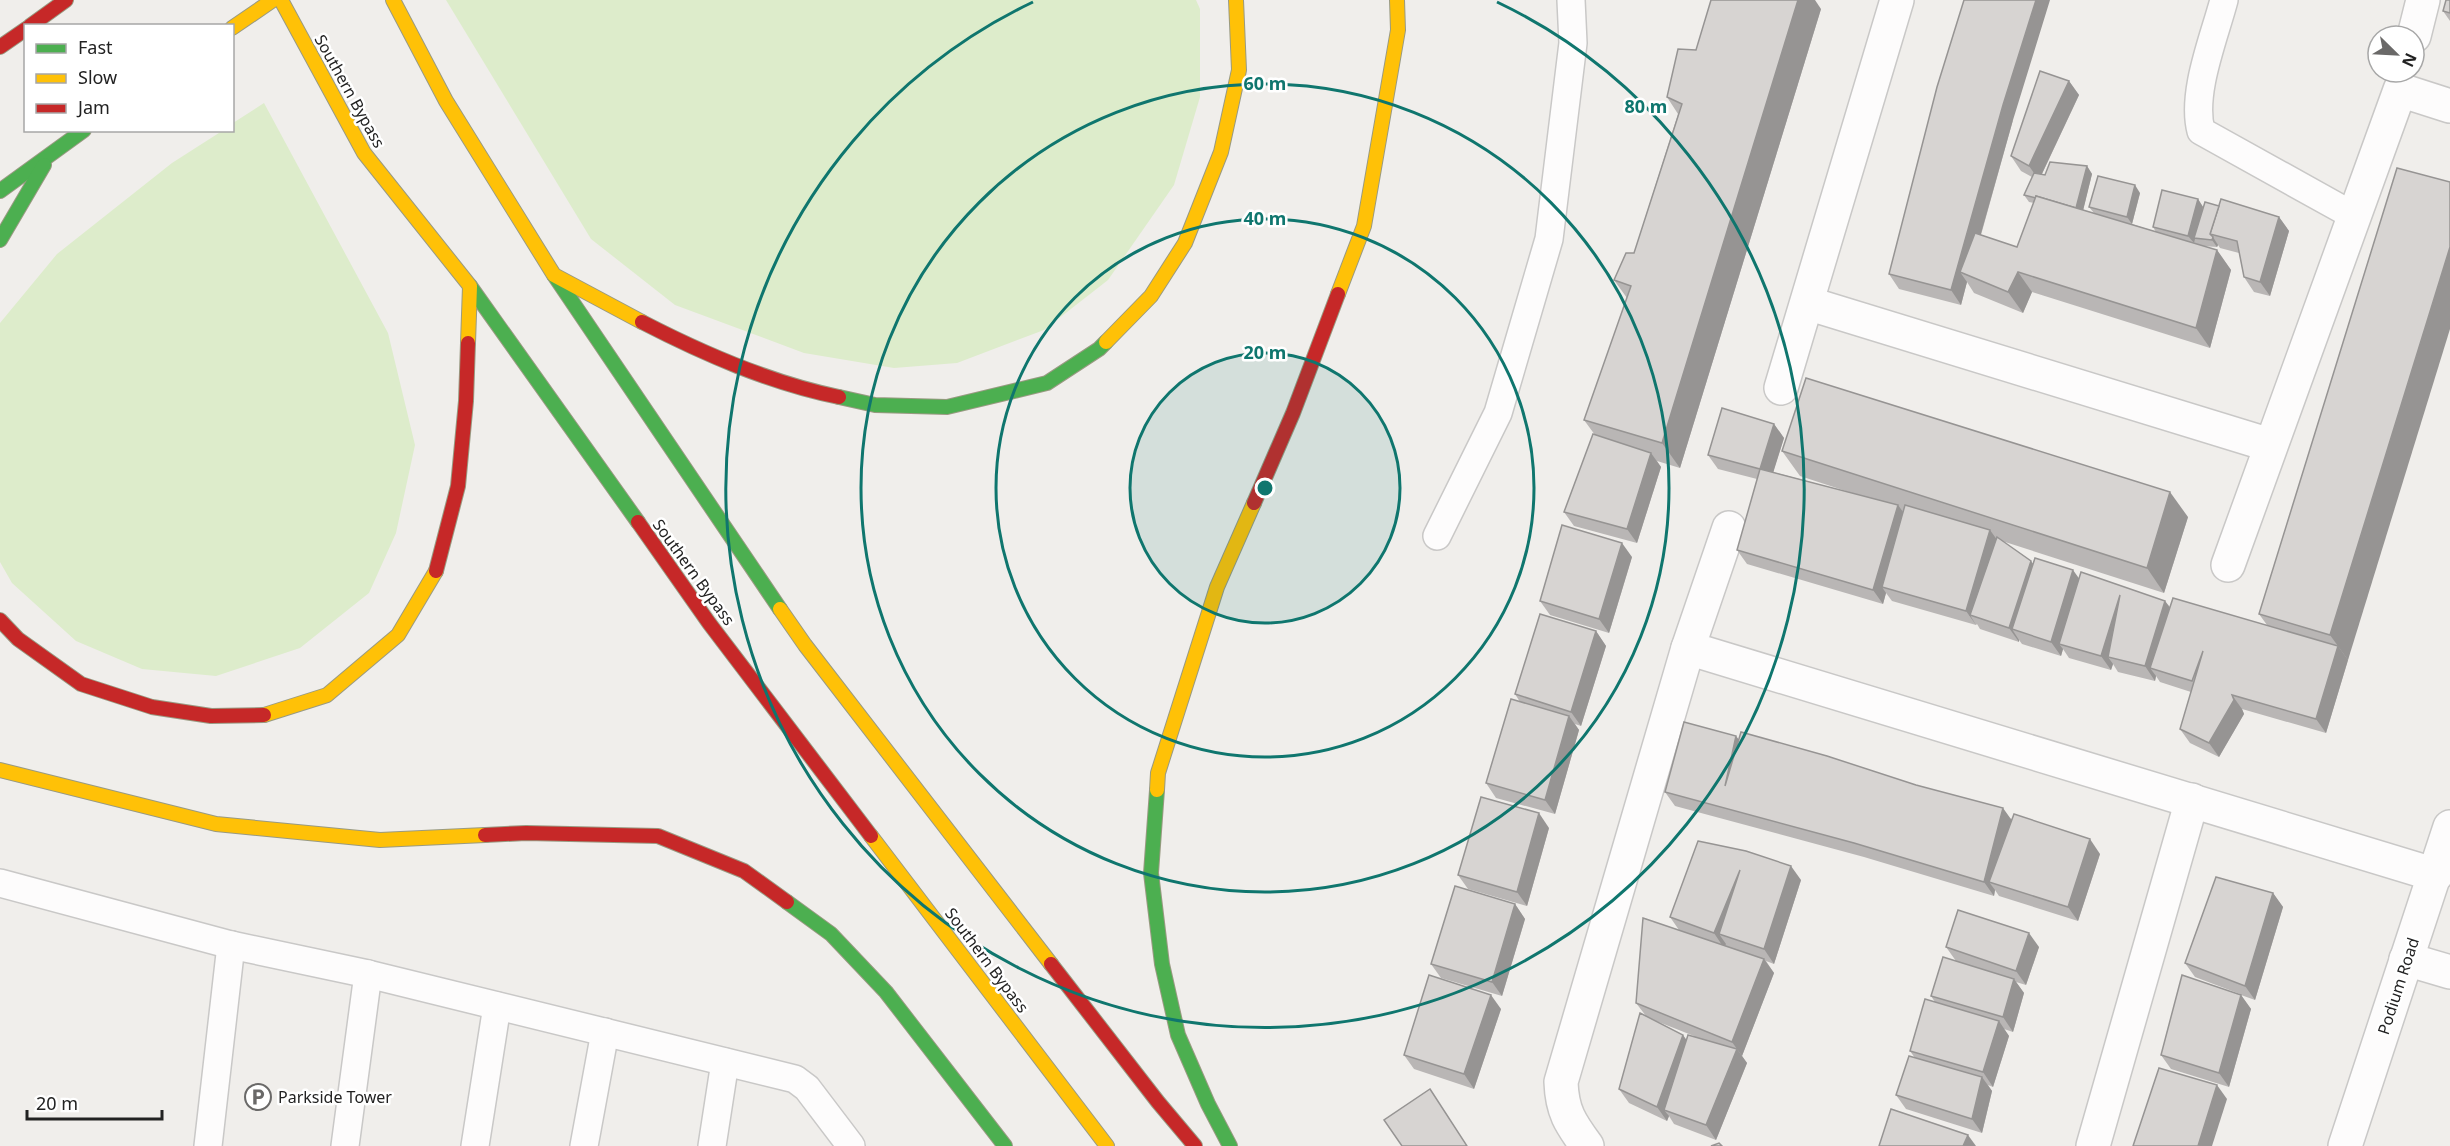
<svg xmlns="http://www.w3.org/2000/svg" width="2450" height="1146" viewBox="0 0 2450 1146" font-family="'Noto Sans',sans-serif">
  <rect width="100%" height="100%" fill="#f0eeeb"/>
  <g fill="#ddeccb">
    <polygon points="446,0 1196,0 1200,9 1200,97 1174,185 1108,280 1044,330 957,363 894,368 804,353 675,305 591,239"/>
    <polygon points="264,103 388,333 415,445 396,533 369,593 300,648 216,676 142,669 76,641 12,583 0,562 0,323 57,254 172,163 222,131 232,130 233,123"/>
  </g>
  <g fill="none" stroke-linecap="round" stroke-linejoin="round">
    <defs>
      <g id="lane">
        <path d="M 2224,0 C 2214,38 2191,93 2201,131 L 2354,216"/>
        <polyline points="1437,536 1498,413 1549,239 1573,43 1571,0"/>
        <polyline points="0,883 231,945 368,974 795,1079 807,1088 851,1146"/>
        <polyline points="208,1146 231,945"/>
        <polyline points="345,1146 368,974"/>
        <polyline points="475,1146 497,1006"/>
        <polyline points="584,1146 605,1032"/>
        <polyline points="712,1146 725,1062"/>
      </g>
      <g id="street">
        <polyline points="2414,36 2423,0"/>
        <polyline points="1807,303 2270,445"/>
        <polyline points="1781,388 1897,0"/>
        <polyline points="2228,565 2400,90 2450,106"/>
        <polyline points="1688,648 2436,875"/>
        <polyline points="2406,959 2450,972"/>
        <path d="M 1587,1146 C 1570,1123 1562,1111 1561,1082 L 1688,648 L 1729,528"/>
        <polyline points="2093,1146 2192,800"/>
        <polyline points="2345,1146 2450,827"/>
      </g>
      <g id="fast">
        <polyline points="0,191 84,130"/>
        <polyline points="0,240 44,165"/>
        <polyline points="554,275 780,609"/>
        <polyline points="470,286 638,522"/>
        <polyline points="839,397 875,405 947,407 1047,383 1099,349 1106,342"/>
        <polyline points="1157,790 1151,873 1162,964 1178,1035 1208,1104 1230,1146"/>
        <polyline points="787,902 831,934 886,992 1005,1146"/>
      </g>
      <g id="slow">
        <polyline points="281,0 364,153 470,286 468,343"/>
        <polyline points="393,0 446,101 554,275 642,322"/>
        <polyline points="232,28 273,0"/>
        <polyline points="1338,294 1364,226 1398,30 1397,0"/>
        <polyline points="1106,342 1151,296 1185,243 1221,152 1239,70 1236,0"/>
        <polyline points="780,609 805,645 1051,964"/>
        <polyline points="264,715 327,695 398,635 436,571"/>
        <polyline points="0,770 216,824 380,840 485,835"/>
        <polyline points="1157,790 1158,773 1217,587 1254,503"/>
        <polyline points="871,836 1107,1146"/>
      </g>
      <g id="jam">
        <polyline points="30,26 66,0"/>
        <polyline points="0,47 26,29"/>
        <path d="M 642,322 C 704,354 770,383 839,397"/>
        <polyline points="1254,503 1293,413 1338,294"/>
        <polyline points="638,522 709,623 871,836"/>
        <polyline points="436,571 458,486 466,401 468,343"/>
        <polyline points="0,620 18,639 81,684 152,707 211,716 264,715"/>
        <polyline points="485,835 526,833 658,836 744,871 787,902"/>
        <polyline points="1051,964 1158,1102 1195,1146"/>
      </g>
    </defs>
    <use href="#lane" stroke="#c9c8c7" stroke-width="30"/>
    <use href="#street" stroke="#c9c8c7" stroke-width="36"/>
    <use href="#fast" stroke="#999a82" stroke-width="16"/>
    <use href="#slow" stroke="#999a82" stroke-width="16"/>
    <use href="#jam" stroke="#999a82" stroke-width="16"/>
    <use href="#lane" stroke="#fdfcfc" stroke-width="27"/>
    <use href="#street" stroke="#fdfcfc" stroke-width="33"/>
    <use href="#fast" stroke="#4caf50" stroke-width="14"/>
    <use href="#slow" stroke="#ffc107" stroke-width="14"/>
    <use href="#jam" stroke="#c62828" stroke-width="14"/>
  </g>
  <g fill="#b9b6b5" fill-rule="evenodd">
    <polygon points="2450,0 2450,21 2443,11"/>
    <polygon points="1821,9 1680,468 1657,461 1661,467 1637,543 1574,526 1564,512 1595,435 1584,420 1627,298 1614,280 1634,253 1678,114 1667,97 1696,50"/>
    <polygon points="2069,81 2079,95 2042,174 2045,175 2087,166 2092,174 2083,210 2094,213 2089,207 2140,193 2132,224 2156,232 2153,227 2198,199 2203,207 2219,206 2279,217 2289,231 2270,296 2254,292 2244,277 2239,253 2220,248 2218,245 2217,247 2203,246 2217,250 2231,270 2210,348 2032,292 2023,313 1974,293 1967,282 1961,305 1899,289 1889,274 2013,120 1981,235 2017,247 2034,203 2029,202 2024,195 2032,177 2021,171 2011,156"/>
    <polygon points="2397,168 2348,660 2326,733 2242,709 2244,714 2219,757 2190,743 2180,729 2191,692 2160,682 2156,676 2155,681 2118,672 2113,664 2111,670 2069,658 2063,649 2061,656 2022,644 2019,640 2019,642 1980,629 1977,624 1976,625 1892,601 1886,593 1883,604 1747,564 1737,550 1757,479 1718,469 1708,455 1774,424 1784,438 1773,472 1855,494 1800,476 1782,451 2188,517 2164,593 2002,541 2033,564 2079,578 2165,601 2170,607 2267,625 2259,614"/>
    <polygon points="1632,557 1609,633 1550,615 1540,601"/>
    <polygon points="1596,631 1606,646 1581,726 1575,724 1579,730 1555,814 1496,798 1486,783 1520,702 1515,694"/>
    <polygon points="1736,736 1739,740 2012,819 2100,854 2078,921 1999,896 1995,890 1994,896 1864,857 1675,806 1665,792"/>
    <polygon points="1549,828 1527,906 1468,889 1458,875"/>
    <path d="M 1801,880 L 1774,964 L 1766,961 L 1774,973 L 1742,1056 L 1747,1063 L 1716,1140 L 1674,1124 L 1669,1116 L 1667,1121 L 1629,1103 L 1619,1089 L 1646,1016 L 1636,1003 L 1679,930 L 1670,917 ZM 1651,1019 L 1694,1036 L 1686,1040 Z"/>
    <polygon points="2273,893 2283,907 2255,1000 2241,995 2251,1009 2229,1087 2171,1069 2161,1055 2240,994 2195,977 2185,963"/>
    <polygon points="1515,904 1525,919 1502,996 1441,978 1431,964"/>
    <polygon points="1946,947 2039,947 2026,985 2016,982 2024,993 2013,1032 2004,1029 2009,1036 1993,1087 1988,1085 1992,1091 1982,1133 1906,1109 1896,1095 1915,1058 1910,1051 1935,1002 1931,996 1956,961"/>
    <polygon points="1501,1009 1474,1089 1414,1069 1404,1055"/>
  </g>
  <g fill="#969493">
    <polygon points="1798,0 1815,0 1821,9 1680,468 1662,443"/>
    <polygon points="2036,0 2050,0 2013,120 1969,276 1960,272 1967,282 1961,305 1951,290 2003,105"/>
    <polygon points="2069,81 2079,95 2039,180 2029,166"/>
    <polygon points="2087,166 2092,174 2082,215 2076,208"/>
    <polygon points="2135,185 2140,193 2132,224 2127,217"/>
    <polygon points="2198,199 2203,207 2194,243 2188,236"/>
    <polygon points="2279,217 2289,231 2270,296 2260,282"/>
    <polygon points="2213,237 2218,245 2217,247 2212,240"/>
    <polygon points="2450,247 2450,329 2348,660 2330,635"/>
    <polygon points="2217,250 2231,270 2210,348 2196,328"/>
    <polygon points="2018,272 2032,292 2023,313 2008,292"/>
    <polygon points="1774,424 1784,438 1770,483 1760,469"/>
    <polygon points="1651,453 1661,467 1637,543 1627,529"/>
    <polygon points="2170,492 2188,517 2164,593 2147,568"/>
    <polygon points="1898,505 1908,519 1882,587 1886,593 1883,604 1873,590"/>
    <polygon points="1990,530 2000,544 1970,615 1976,625 1966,611"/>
    <polygon points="1622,543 1632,557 1609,633 1599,619"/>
    <polygon points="2031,561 2041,575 2012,629 2019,640 2019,642 2009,628"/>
    <polygon points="2073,570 2083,584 2059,644 2063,649 2061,656 2051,642"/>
    <polygon points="2120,595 2108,657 2113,664 2111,670 2101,656"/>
    <polygon points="2165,601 2175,615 2150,668 2156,676 2155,681 2145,666"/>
    <polygon points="1596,631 1606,646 1581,726 1571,712"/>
    <polygon points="2338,646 2348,660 2326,733 2316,719"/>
    <polygon points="2232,695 2242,709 2244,714 2219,757 2209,743"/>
    <polygon points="1569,716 1579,730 1555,814 1545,800"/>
    <polygon points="1736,736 1746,750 1725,786"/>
    <polygon points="2003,808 2013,822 1989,882 1995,890 1994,896 1984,882"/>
    <polygon points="1539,813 1549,828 1527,906 1517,892"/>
    <polygon points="2090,839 2100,854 2078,921 2068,907"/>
    <polygon points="1791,866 1801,880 1774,964 1764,949"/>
    <polygon points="1740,870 1719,934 1726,944 1724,948 1714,933"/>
    <polygon points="2273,893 2283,907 2255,1000 2245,986"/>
    <polygon points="1515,904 1525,919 1502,996 1492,982"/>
    <polygon points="2029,933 2039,947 2026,985 2016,971"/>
    <polygon points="1764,959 1774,973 1742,1056 1732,1042"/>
    <polygon points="2014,979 2024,993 2013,1032 2003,1017"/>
    <polygon points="1491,995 1501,1009 1474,1089 1464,1074"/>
    <polygon points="2241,995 2251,1009 2229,1087 2219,1073"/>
    <polygon points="1999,1021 2009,1036 1993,1087 1983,1072"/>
    <polygon points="1683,1035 1693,1049 1664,1110 1669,1116 1667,1121 1657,1107"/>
    <polygon points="1737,1049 1747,1063 1716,1140 1706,1125"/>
    <polygon points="1982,1077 1992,1091 1982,1133 1972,1119"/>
    <polygon points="2217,1085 2227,1099 2212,1146 2198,1146"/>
    <polygon points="1968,1135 1976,1146 1963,1146"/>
  </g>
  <g fill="#d7d4d2" stroke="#969493" stroke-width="1.5">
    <polygon points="1711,0 1798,0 1662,443 1584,420 1631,286 1614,280 1626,253 1634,253 1682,104 1667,97 1678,49 1696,50"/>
    <polygon points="1964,0 2036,0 2003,105 1951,290 1889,274 1937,87"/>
    <polygon points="2446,0 2450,0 2450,13 2443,11"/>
    <polygon points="2040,71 2069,81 2029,166 2011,156"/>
    <polygon points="2050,162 2087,166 2076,208 2036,196 2036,198 2024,195 2034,173 2045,175"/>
    <polygon points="2397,168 2450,182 2450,247 2330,635 2259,614"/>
    <polygon points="2098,176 2135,185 2127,217 2089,207"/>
    <polygon points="2162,190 2198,199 2188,236 2153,227"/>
    <polygon points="2036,196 2217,250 2196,328 2018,272 2008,292 1960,272 1975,233 2017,247"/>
    <polygon points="2221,199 2279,217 2260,282 2244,277 2237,241 2210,234"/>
    <polygon points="2205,202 2219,206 2210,234 2213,237 2212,240 2194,238"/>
    <polygon points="1806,378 2170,492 2147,568 1782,451"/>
    <polygon points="1722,408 1774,424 1760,469 1708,455"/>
    <polygon points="1593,434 1651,453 1627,529 1564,512"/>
    <polygon points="1760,469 1898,505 1873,590 1737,550"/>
    <polygon points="1905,505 1990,530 1966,611 1882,587"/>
    <polygon points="1562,525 1622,543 1599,619 1540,601"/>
    <polygon points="1997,537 2031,561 2009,628 1970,615"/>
    <polygon points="2035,558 2073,570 2051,642 2012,629"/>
    <polygon points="2081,572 2165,601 2145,666 2108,657 2120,595 2101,656 2059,644"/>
    <polygon points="2173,598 2338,646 2316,719 2232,695 2234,700 2209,743 2180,729 2203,651 2192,681 2150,668"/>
    <polygon points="1540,614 1596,631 1571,712 1515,694"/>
    <polygon points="1511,699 1569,716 1545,800 1486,783"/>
    <polygon points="1684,722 1736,736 1725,786 1741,732 1827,756 1916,785 2003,808 1984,882 1854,843 1665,792"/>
    <polygon points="1481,797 1539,813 1517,892 1458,875"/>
    <polygon points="2014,814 2090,839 2068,907 1989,882"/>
    <polygon points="1698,841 1746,851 1791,866 1764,949 1719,934 1740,870 1714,933 1670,917"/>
    <polygon points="2216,877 2273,893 2245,986 2185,963"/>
    <polygon points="1455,886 1515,904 1492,982 1431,964"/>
    <polygon points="1958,910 2029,933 2016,971 1946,947"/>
    <polygon points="1643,918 1764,959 1732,1042 1636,1003"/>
    <polygon points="1943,957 2014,979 2003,1017 1931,996"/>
    <polygon points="1429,975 1491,995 1464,1074 1404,1055"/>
    <polygon points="2182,975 2241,995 2219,1073 2161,1055"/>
    <polygon points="1925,999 1999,1021 1983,1072 1910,1051"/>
    <polygon points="1640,1013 1683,1035 1657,1107 1619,1089"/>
    <polygon points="1688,1035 1737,1049 1706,1125 1664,1110"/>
    <polygon points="1909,1056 1982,1077 1972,1119 1896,1095"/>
    <polygon points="2159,1068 2217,1085 2198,1146 2133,1146"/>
    <polygon points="1430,1089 1467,1146 1402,1146 1384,1120"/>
    <polygon points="1891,1109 1968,1135 1963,1146 1879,1146"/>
    <polygon points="1719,1143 1722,1146 1711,1146"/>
  </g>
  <circle cx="1265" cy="488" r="135" fill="#0f766e" fill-opacity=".12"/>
  <g fill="none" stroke="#0f766e" stroke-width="3">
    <circle cx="1265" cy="488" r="135"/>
    <circle cx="1265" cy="488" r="269"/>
    <circle cx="1265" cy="488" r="404"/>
    <path d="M1497 2A539 539 0 1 1 1033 2"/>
  </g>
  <defs>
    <symbol id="parking-ring" viewBox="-11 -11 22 22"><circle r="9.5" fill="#fff" stroke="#6a6968" stroke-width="1.5"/><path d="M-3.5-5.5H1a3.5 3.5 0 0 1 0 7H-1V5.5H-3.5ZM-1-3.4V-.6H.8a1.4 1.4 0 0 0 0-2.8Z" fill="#6a6968"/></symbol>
  </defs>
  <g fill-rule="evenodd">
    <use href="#parking-ring" x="243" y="1082" width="30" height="30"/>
  </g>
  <g text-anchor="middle" stroke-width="5" stroke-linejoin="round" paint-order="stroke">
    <g font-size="16" fill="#222" stroke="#fff">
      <text transform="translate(350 91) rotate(61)" y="6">Southern Bypass</text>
      <text transform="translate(694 572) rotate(54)" y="6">Southern Bypass</text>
      <text transform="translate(987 960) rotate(53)" y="6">Southern Bypass</text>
      <text transform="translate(2398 986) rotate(-72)" y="6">Podium Road</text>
    </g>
    <g font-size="16" fill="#222" stroke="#fff" text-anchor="start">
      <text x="278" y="1103">Parkside Tower</text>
    </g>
  </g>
  <circle cx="1265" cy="488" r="9" fill="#0f766e" stroke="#fff" stroke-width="3"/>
  <g font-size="18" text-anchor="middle" font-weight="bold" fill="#0f766e" stroke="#fff" stroke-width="5" stroke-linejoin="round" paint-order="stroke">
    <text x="1265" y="90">60 m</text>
    <text x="1646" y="113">80 m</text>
    <text x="1265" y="225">40 m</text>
    <text x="1265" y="359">20 m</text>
  </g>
  <rect x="24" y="24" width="210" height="108" fill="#ffffff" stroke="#a7a7a7" stroke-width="1.5"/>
  <rect x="36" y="44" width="30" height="9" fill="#4caf50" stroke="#a7a7a7" stroke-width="1.5"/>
  <text x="78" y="54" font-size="18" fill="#222222">Fast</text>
  <rect x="36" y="74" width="30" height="9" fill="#ffc107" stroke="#a7a7a7" stroke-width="1.5"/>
  <text x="78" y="84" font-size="18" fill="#222222">Slow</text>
  <rect x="36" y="104" width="30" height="9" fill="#c62828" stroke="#a7a7a7" stroke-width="1.5"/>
  <text x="78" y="114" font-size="18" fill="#222222">Jam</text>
  <g transform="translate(2396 54) rotate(114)"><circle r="28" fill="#ffffff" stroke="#a7a7a7" stroke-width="1.5"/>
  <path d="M0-4.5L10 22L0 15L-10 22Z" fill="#6a6968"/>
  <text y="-9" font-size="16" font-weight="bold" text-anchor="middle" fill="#222222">N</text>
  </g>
  <path d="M27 1110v9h135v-9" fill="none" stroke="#222222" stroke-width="3"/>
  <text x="36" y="1110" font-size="18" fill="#222222" stroke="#ffffff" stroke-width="4.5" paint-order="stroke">20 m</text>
</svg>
